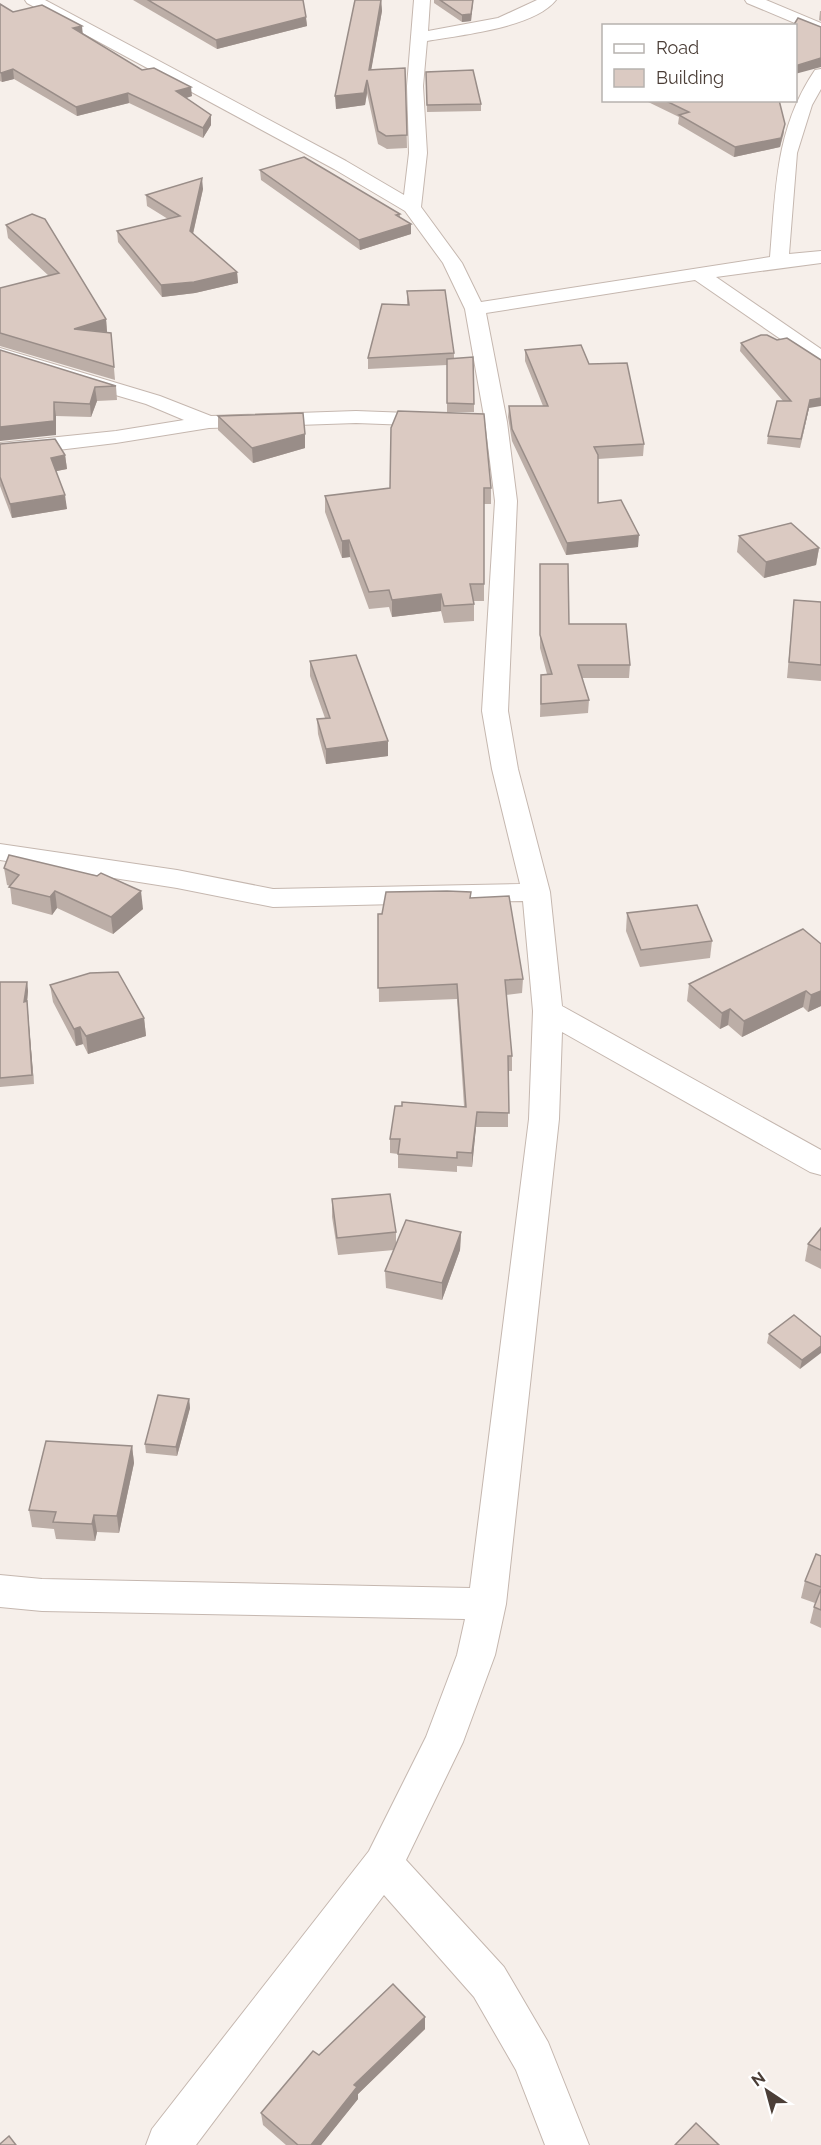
<svg xmlns="http://www.w3.org/2000/svg" width="821" height="2145" viewBox="0 0 821 2145" font-family="Raleway,sans-serif">
  <rect width="100%" height="100%" fill="#f6efea"/>
  <g fill="none" stroke-linecap="round" stroke-linejoin="round">
    <defs>
      <g id="minor">
        <path d="M 25,0 L 45,0 L 346,161 L 404,195 L 409,153 L 407,86 L 414,0 L 430,0 L 428,31 L 498,18 L 537,0 L 556,0 C 534,28 460,35 427,41 L 423,86 L 427,153 L 421,207 L 462,263 L 481,302 L 770,257 C 776,189 775,129 815,70 L 821,69 L 821,89 L 812,105 L 797,153 L 789,254 L 821,251 L 821,263 L 716,277 L 821,349 L 821,364 L 814,362 L 695,280 L 486,313 L 507,422 L 517,501 L 508,711 L 518,769 L 550,892 L 562,1006 L 821,1150 L 821,1175 L 810,1172 L 562,1032 L 559,1119 L 506,1604 L 495,1655 L 463,1742 L 406,1860 L 504,1967 L 548,2042 L 589,2145 L 545,2145 L 516,2070 L 474,1997 L 384,1895 L 196,2145 L 146,2145 L 152,2129 L 369,1851 L 426,1737 L 457,1655 L 465,1619 L 42,1611 L 0,1607 L 0,1575 L 42,1579 L 470,1588 L 529,1119 L 533,1011 L 523,901 L 273,907 L 177,888 L 0,860 L 0,844 L 177,870 L 273,889 L 520,884 L 492,769 L 482,711 L 495,501 L 485,422 L 465,309 L 443,263 L 405,211 L 334,169 L 27,3 Z"/>
        <polygon points="745,0 766,0 821,23 821,34 747,3"/>
        <polygon points="0,348 160,396 211,416 356,411 436,414 444,415 447,420 444,425 436,426 356,423 209,428 116,443 0,457 0,443 116,431 184,420 146,404 0,361"/>
      </g>
    </defs>
    <use href="#minor" stroke="#c5b7af" stroke-width="2"/>
    <use href="#minor" fill="#fff" fill-rule="evenodd"/>
  </g>
  <g fill="#bcaea7">
    <polygon points="133,0 303,0 307,26 217,49"/>
    <polygon points="381,0 382,11 371,69 405,68 407,148 387,149 378,144 367,93 365,105 336,109"/>
    <polygon points="434,0 473,0 471,21 462,22 434,3"/>
    <polygon points="0,4 13,12 82,34 142,70 192,96 186,98 211,115 211,125 203,138 129,103 77,116 14,79 2,82 0,81"/>
    <polygon points="820,11 821,11 821,21 819,20"/>
    <polygon points="426,72 481,104 481,111 427,112"/>
    <polygon points="644,100 779,100 784,133 780,147 734,157 678,124 679,117"/>
    <polygon points="260,170 400,214 400,217 411,234 360,250 261,180"/>
    <polygon points="203,189 193,234 237,272 238,283 195,293 162,297 118,242 117,231 168,219 147,206 146,195"/>
    <polygon points="32,214 106,319 107,332 111,333 115,380 0,346 0,288 49,276 8,238 6,225"/>
    <polygon points="407,291 454,353 454,359 474,404 474,412 447,412 447,365 368,369 368,358 407,304"/>
    <polygon points="741,343 809,408 800,448 767,444 768,436 783,401 740,351"/>
    <polygon points="0,350 116,386 117,400 97,401 91,417 56,416 56,435"/>
    <polygon points="525,350 589,364 644,444 643,456 598,459 598,503 638,547 566,555 512,441 508,417 509,406 543,406 525,361"/>
    <polygon points="218,416 305,434 305,448 253,463 218,430"/>
    <polygon points="0,444 65,455 67,469 56,471 67,509 12,518 0,486"/>
    <polygon points="491,488 491,504 484,504 484,601 474,601 474,621 444,623 441,611 392,617 389,607 369,609 350,557 342,558 325,512 325,496"/>
    <polygon points="739,536 819,548 816,565 764,578 737,552"/>
    <polygon points="540,564 569,624 630,665 629,678 582,678 589,700 588,713 540,717 541,675 547,674 540,648"/>
    <polygon points="794,600 821,602 821,681 787,678"/>
    <polygon points="310,661 388,756 326,764 318,734 317,719 325,718 310,676"/>
    <polygon points="4,868 143,909 113,934 57,908 52,915 12,904 10,886 7,885"/>
    <polygon points="471,898 523,979 522,993 506,995 512,1056 512,1071 508,1071 508,1127 476,1127 472,1167 457,1166 457,1172 398,1168 398,1154 390,1153 390,1139 464,1106 457,999 379,1002 378,914"/>
    <polygon points="627,913 712,941 710,958 640,967 626,931"/>
    <polygon points="821,944 821,1006 808,1012 803,1007 742,1037 728,1025 720,1029 687,1001 689,984"/>
    <polygon points="0,982 27,982 28,991 27,1002 34,1084 0,1087"/>
    <polygon points="50,985 144,1018 146,1036 88,1054 83,1044 76,1046 53,1002"/>
    <polygon points="332,1199 396,1232 396,1243 461,1232 460,1250 442,1300 386,1288 385,1271 394,1250 338,1255 332,1217"/>
    <polygon points="821,1228 821,1269 805,1261 808,1244"/>
    <polygon points="769,1334 821,1337 800,1369 767,1343"/>
    <polygon points="189,1399 190,1408 177,1456 146,1453 145,1444"/>
    <polygon points="132,1446 134,1463 119,1533 97,1532 95,1541 56,1539 54,1529 32,1527 29,1510"/>
    <polygon points="821,1556 821,1628 810,1623 815,1603 801,1598 805,1581"/>
    <polygon points="425,2017 425,2029 358,2094 358,2099 321,2145 286,2145 263,2125 261,2113 319,2055"/>
  </g>
  <g fill="#998d88">
    <polygon points="381,0 382,11 369,82 369,70"/>
    <polygon points="473,0 471,21 462,22 462,15"/>
    <polygon points="306,17 307,26 217,49 216,40"/>
    <polygon points="82,26 83,36 73,28"/>
    <polygon points="821,58 821,67 795,74 795,66"/>
    <polygon points="13,69 14,79 2,82 1,73"/>
    <polygon points="367,80 367,93 365,105 336,109 335,96"/>
    <polygon points="191,87 192,96 177,101 176,91"/>
    <polygon points="128,93 129,103 77,116 76,107"/>
    <polygon points="211,115 211,125 203,138 203,128"/>
    <polygon points="785,124 780,147 734,157 735,147"/>
    <polygon points="202,178 203,189 191,242 190,231"/>
    <polygon points="411,224 411,234 360,250 359,240"/>
    <polygon points="237,272 238,283 195,293 162,297 161,285"/>
    <polygon points="106,319 107,332 74,329"/>
    <polygon points="95,387 97,401 91,417 90,404"/>
    <polygon points="821,398 821,406 809,408 800,448 810,400"/>
    <polygon points="54,402 56,416 56,435 0,441 0,427"/>
    <polygon points="305,434 305,448 253,463 252,448"/>
    <polygon points="65,455 67,469 52,472 51,458"/>
    <polygon points="65,495 67,509 12,518 10,504"/>
    <polygon points="639,535 638,547 566,555 567,543"/>
    <polygon points="349,540 350,557 342,558 342,541"/>
    <polygon points="819,548 816,565 764,578 766,562"/>
    <polygon points="441,594 441,611 392,617 392,600"/>
    <polygon points="388,741 388,756 326,764 326,749"/>
    <polygon points="55,891 57,908 52,915 50,897"/>
    <polygon points="141,891 143,909 113,934 111,917"/>
    <polygon points="27,982 28,991 27,1002 34,1084 24,1002"/>
    <polygon points="806,991 803,1007 742,1037 744,1021"/>
    <polygon points="821,991 821,1006 808,1012 811,995"/>
    <polygon points="730,1009 728,1025 720,1029 722,1013"/>
    <polygon points="144,1018 146,1036 88,1054 86,1036"/>
    <polygon points="80,1027 83,1044 76,1046 74,1029"/>
    <polygon points="477,1112 476,1127 472,1167 472,1153"/>
    <polygon points="461,1232 460,1250 442,1300 442,1283"/>
    <polygon points="821,1346 821,1353 800,1369 802,1360"/>
    <polygon points="189,1399 190,1408 177,1456 176,1447"/>
    <polygon points="132,1446 134,1463 119,1533 117,1516"/>
    <polygon points="94,1515 97,1532 95,1541 92,1524"/>
    <polygon points="425,2017 425,2029 358,2094 358,2099 321,2145 311,2145 354,2085"/>
  </g>
  <g fill="#dbcac2" stroke="#998d88" stroke-width="1.5">
    <polygon points="148,0 303,0 306,17 216,40"/>
    <polygon points="355,0 381,0 369,70 405,68 407,135 386,136 378,131 367,80 364,93 335,96"/>
    <polygon points="440,0 473,0 471,14 462,15"/>
    <polygon points="0,4 13,12 42,5 82,26 73,28 142,70 154,68 191,87 176,91 211,115 203,128 128,93 76,107 13,69 1,73 0,72"/>
    <polygon points="798,18 821,27 821,58 795,66 795,26 793,26"/>
    <polygon points="473,70 481,104 427,105 426,72"/>
    <polygon points="664,100 779,100 785,124 781,138 735,147 679,115 689,112"/>
    <polygon points="304,157 400,214 396,215 411,224 359,240 260,170"/>
    <polygon points="202,178 190,231 237,272 194,282 161,285 117,231 180,216 146,195"/>
    <polygon points="32,214 45,219 106,319 74,329 111,333 114,367 0,333 0,288 59,273 6,225"/>
    <polygon points="445,290 454,353 368,358 382,304 409,305 407,291"/>
    <polygon points="761,335 767,335 777,340 787,338 821,360 821,398 810,400 801,439 768,436 777,401 791,401 741,343"/>
    <polygon points="581,345 589,364 627,363 644,444 594,447 598,455 598,503 621,500 639,535 567,543 512,429 509,406 548,406 525,350"/>
    <polygon points="0,350 116,386 95,387 90,404 54,402 54,421 0,427"/>
    <polygon points="473,357 474,404 447,403 447,359"/>
    <polygon points="398,411 484,414 491,488 484,488 484,584 470,584 474,604 444,606 441,594 392,600 389,590 369,592 349,540 342,541 325,496 390,488 391,428"/>
    <polygon points="303,413 305,434 252,448 218,416"/>
    <polygon points="55,439 65,455 51,458 65,495 10,504 0,477 0,444"/>
    <polygon points="791,523 819,548 766,562 739,536"/>
    <polygon points="540,564 568,564 569,624 626,624 630,665 578,665 589,700 541,704 541,675 552,674 540,635"/>
    <polygon points="794,600 821,602 821,665 789,662"/>
    <polygon points="356,655 388,741 326,749 317,719 330,718 310,661"/>
    <polygon points="9,855 97,876 101,873 141,891 111,917 55,891 50,897 9,887 19,875 4,868"/>
    <polygon points="447,891 471,892 470,898 509,896 523,979 505,980 512,1056 508,1056 509,1113 477,1112 472,1153 457,1152 457,1158 398,1154 400,1139 390,1139 395,1106 402,1106 402,1102 466,1107 457,984 378,988 378,914 382,914 386,892"/>
    <polygon points="697,905 712,941 641,950 627,913"/>
    <polygon points="803,929 821,944 821,991 811,995 806,991 744,1021 730,1009 722,1013 689,984"/>
    <polygon points="118,972 144,1018 86,1036 80,1027 74,1029 50,985 90,973"/>
    <polygon points="0,982 27,982 24,1002 27,1001 32,1075 0,1078"/>
    <polygon points="390,1194 396,1232 337,1238 332,1199"/>
    <polygon points="406,1220 461,1232 442,1283 385,1271"/>
    <polygon points="821,1228 821,1250 808,1244"/>
    <polygon points="794,1315 821,1337 821,1346 802,1360 769,1334"/>
    <polygon points="158,1395 189,1399 176,1447 145,1444"/>
    <polygon points="46,1441 132,1446 117,1516 94,1515 92,1524 53,1522 56,1512 29,1510"/>
    <polygon points="816,1554 821,1556 821,1587 805,1581"/>
    <polygon points="821,1589 821,1610 814,1607"/>
    <polygon points="393,1984 425,2017 354,2085 357,2087 311,2145 298,2145 261,2113 313,2051 319,2055"/>
    <polygon points="696,2123 719,2145 675,2145"/>
    <polygon points="9,2136 16,2145 0,2145 0,2144"/>
  </g>
  <rect x="602" y="24" width="195" height="78" fill="#ffffff" stroke="#b7b2af" stroke-width="1.5"/>
  <rect x="614" y="44" width="30" height="9" fill="#ffffff" stroke="#b7b2af" stroke-width="1.5"/>
  <text x="656" y="54" font-size="18" fill="#4b3e37">Road</text>
  <rect x="614" y="69" width="30" height="18" fill="#dbcac2" stroke="#b7b2af" stroke-width="1.5"/>
  <text x="656" y="84" font-size="18" fill="#4b3e37">Building</text>
  <g transform="translate(767 2091) rotate(324)" stroke="#ffffff" stroke-width="4.5" paint-order="stroke">
  <path d="M0-4.5L10 22L0 15L-10 22Z" fill="#4b3e37"/>
  <text y="-9" font-size="16" font-weight="bold" text-anchor="middle" fill="#4b3e37">N</text>
  </g>
</svg>
